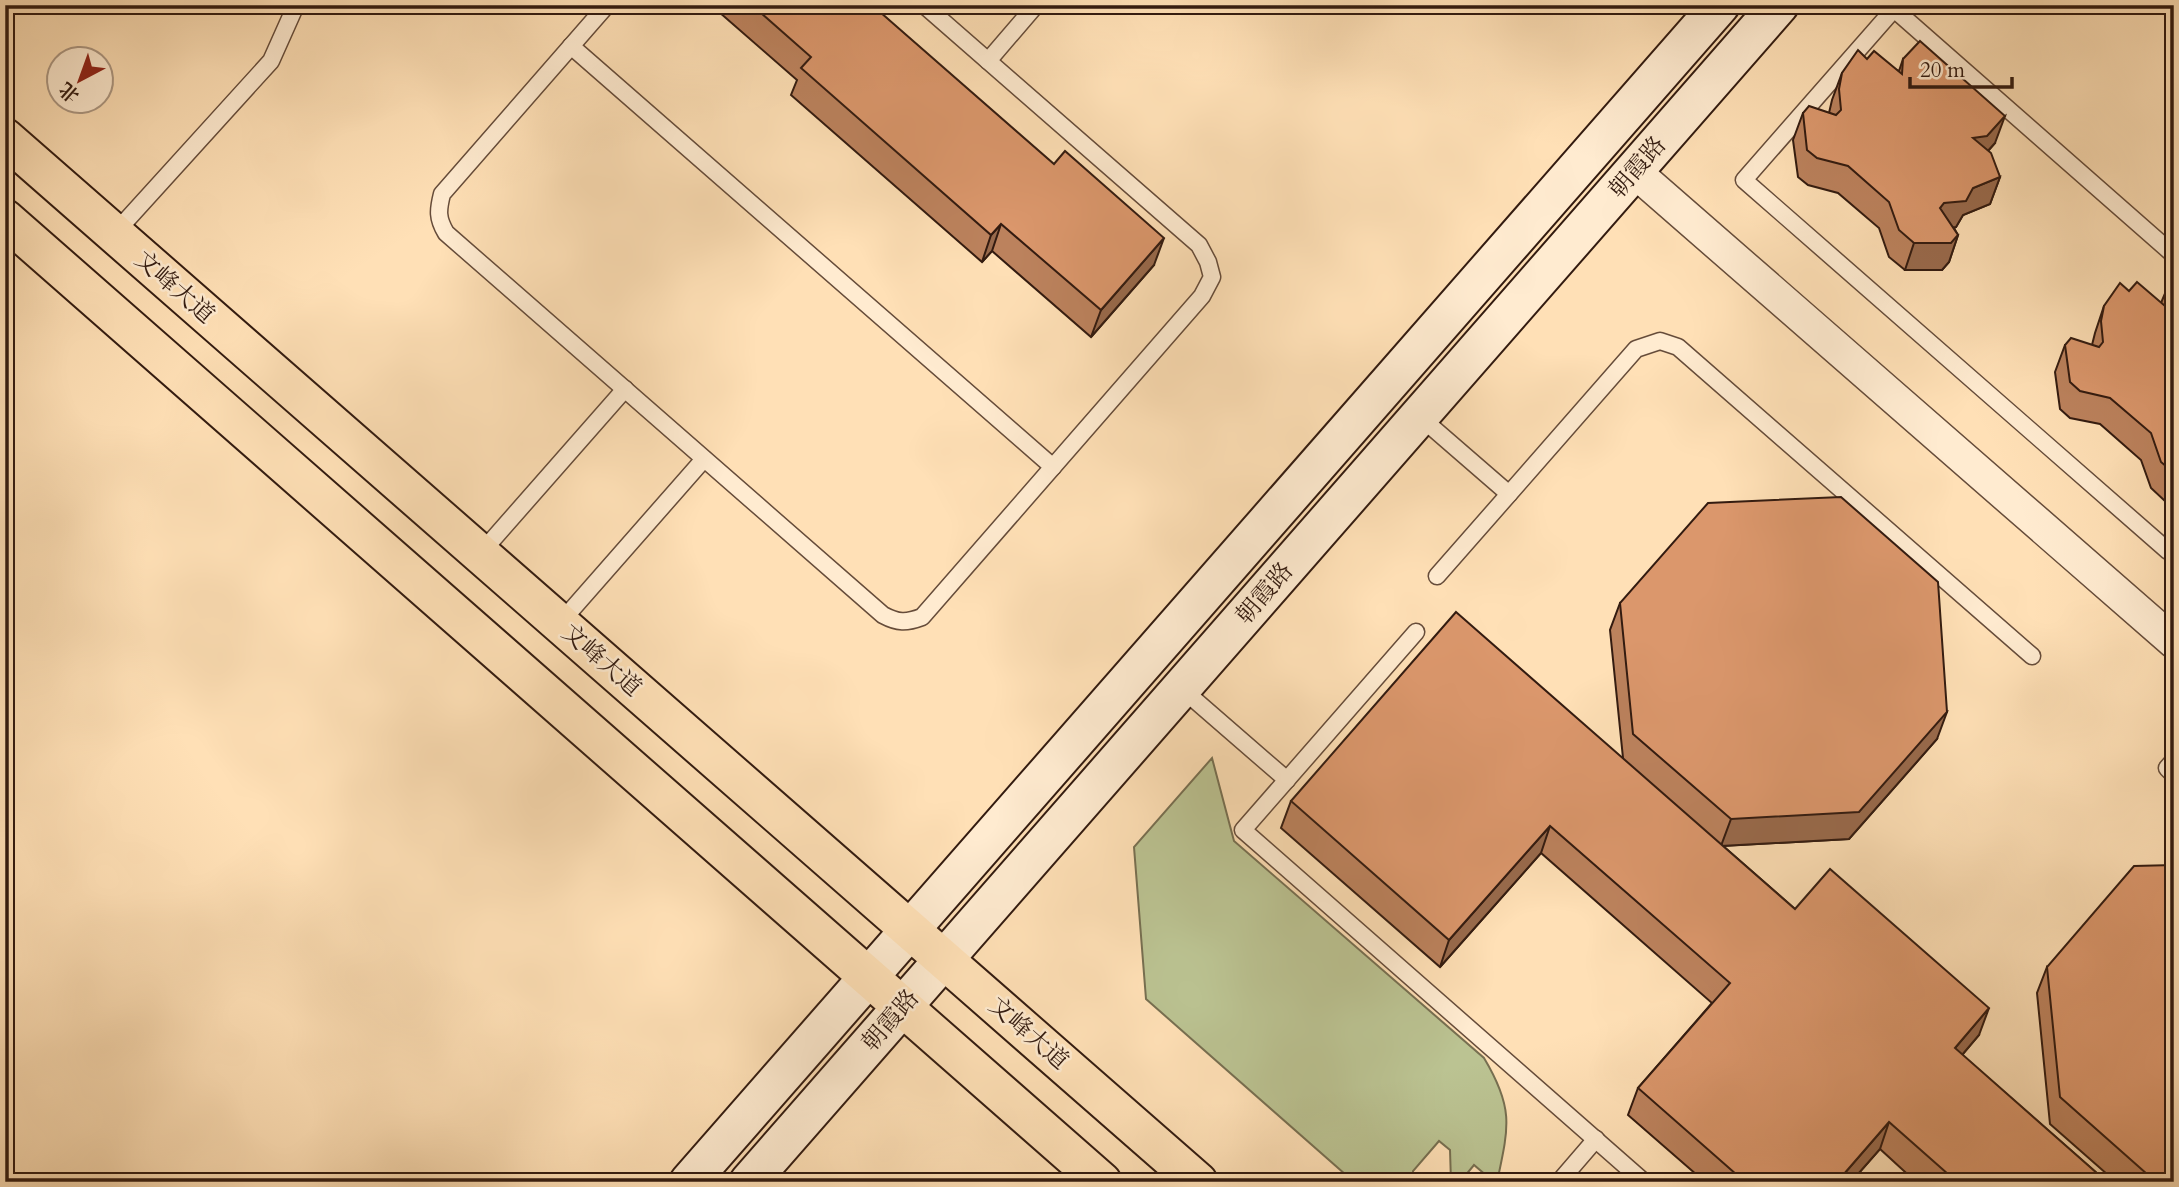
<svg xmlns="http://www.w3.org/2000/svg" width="2179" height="1187" viewBox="0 0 2179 1187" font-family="Cardo,'Noto Serif SC',serif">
  <rect width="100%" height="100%" fill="#ffe0b6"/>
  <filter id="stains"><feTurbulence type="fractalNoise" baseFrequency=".00286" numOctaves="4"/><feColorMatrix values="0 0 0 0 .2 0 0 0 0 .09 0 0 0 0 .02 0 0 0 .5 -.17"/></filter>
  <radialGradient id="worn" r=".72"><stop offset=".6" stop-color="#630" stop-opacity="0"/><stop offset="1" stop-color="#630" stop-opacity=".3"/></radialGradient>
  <path fill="#bbc392" stroke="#776f51" stroke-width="2" d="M 1212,758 L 1234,841 L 1484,1058 C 1514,1108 1509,1126 1497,1182 L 1494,1182 L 1474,1165 L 1460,1182 L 1451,1182 L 1450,1150 L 1439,1141 L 1413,1171 L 1413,1182 L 1354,1182 L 1146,999 L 1134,847 Z"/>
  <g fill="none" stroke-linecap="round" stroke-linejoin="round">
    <defs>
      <g id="lane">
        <path d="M 607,5 L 442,194 C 438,210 437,218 446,233 L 883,615 C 898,623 906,623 922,617 L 1202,296 L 1212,277 L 1208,262 L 1199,245 L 924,5"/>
        <polyline points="1897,5 1894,9 2174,255"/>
        <polyline points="1894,9 1744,180 2168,551 2174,551"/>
        <polyline points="571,46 1053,467"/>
        <polyline points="988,61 1036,5"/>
        <polyline points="114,234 271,61 296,5"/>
        <polyline points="1419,416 1509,494 1636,349 1660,341 1678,347 2032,656"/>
        <polyline points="480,554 625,389"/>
        <polyline points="1437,576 1509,494"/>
        <polyline points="560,623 704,459"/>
        <polyline points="1416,632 1243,830 1644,1182"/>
        <polyline points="1181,688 1287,780"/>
        <polyline points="2174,760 2167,768 2174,775"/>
        <polyline points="1559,1182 1596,1139"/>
      </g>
      <polyline id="street" points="1634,171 2174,642"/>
      <g id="secondary">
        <polyline points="689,1182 1720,5"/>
        <polyline points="749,1182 1779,5"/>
      </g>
      <g id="primary">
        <polyline points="5,138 1198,1182"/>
        <polyline points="5,219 1102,1182"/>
      </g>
    </defs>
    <use href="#lane" stroke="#664c3a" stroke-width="19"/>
    <use href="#street" stroke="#664c3a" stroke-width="35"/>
    <use href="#secondary" stroke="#331b10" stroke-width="42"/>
    <use href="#primary" stroke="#331b10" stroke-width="42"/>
    <use href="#lane" stroke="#ffebd0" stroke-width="16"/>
    <use href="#street" stroke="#ffebd0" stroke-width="32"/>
    <use href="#secondary" stroke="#ffebd0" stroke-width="38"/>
    <use href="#primary" stroke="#ffe0b6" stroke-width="38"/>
  </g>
  <g fill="#bc825d" stroke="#331b10" stroke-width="2">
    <polygon points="711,5 872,5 1154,265 1091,337 992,251 982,262 791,95 797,80"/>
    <polygon points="1867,59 1899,71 1903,59 1995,143 1988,151 2000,177 1990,204 1963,215 1956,227 1954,228 1958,235 1949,262 1942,270 1905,270 1889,257 1879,228 1838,193 1808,185 1798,177 1793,140 1803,113 1829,113 1832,100 1842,73"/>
    <polygon points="2174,282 2174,502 2166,502 2151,488 2141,460 2100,424 2070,418 2060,409 2055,372 2065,345 2092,345 2095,333 2104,306 2129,291 2161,303 2166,291"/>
    <polygon points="1620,603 1937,739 1849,839 1723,846 1795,909 1979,1035 1962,1055 2107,1182 1916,1182 1880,1149 1851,1182 1705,1182 1628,1115 1638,1088 1712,1003 1541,853 1440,967 1281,828 1291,801 1623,758 1610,630"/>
    <polygon points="2047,967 2174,1182 2116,1182 2050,1124 2037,993"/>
  </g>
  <g fill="#996a4c" stroke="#331b10" stroke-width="2">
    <polygon points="2005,116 1995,143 1977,163 1973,138"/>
    <polygon points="2000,177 1990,204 1963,215 1956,227 1934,230 1940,208 1944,203 1973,188"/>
    <polygon points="1001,224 992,251 982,262 991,235"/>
    <polygon points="1958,235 1949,262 1942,270 1905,270 1914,243"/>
    <polygon points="1164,238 1154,265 1091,337 1101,310"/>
    <polygon points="2174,482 2174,502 2166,502"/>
    <polygon points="1947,712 1937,739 1849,839 1721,846 1731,819"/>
    <polygon points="1550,826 1541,853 1440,967 1449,940"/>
    <polygon points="1989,1008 1979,1035 1945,1075 1955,1048"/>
    <polygon points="1889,1122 1880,1149 1851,1182 1837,1182"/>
  </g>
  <g fill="#db976c" stroke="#331b10" stroke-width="2">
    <polygon points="752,5 872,5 1054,164 1065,151 1164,238 1101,310 1001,224 991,235 801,68 811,57"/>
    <polygon points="1920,41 2005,116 1987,136 1973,138 1991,153 2000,177 1973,188 1966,201 1944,203 1940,208 1958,235 1951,243 1914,243 1899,230 1889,202 1848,166 1817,158 1807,150 1803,113 1809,106 1836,115 1841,110 1839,89 1842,73 1858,50 1867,59 1874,51 1902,74 1903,59"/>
    <polygon points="2137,282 2165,306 2166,291 2174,282 2174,473 2161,462 2151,433 2110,398 2080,391 2070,382 2065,345 2071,338 2099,347 2103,342 2101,321 2104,306 2120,283 2129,291"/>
    <polygon points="1841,497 1938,582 1947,712 1859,812 1731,819 1633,734 1620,603 1708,503"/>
    <polygon points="1456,612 1795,909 1830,869 1989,1008 1955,1048 2107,1182 1957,1182 1889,1122 1837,1182 1745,1182 1638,1088 1730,983 1550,826 1449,940 1291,801"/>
    <polygon points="2174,865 2174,1182 2156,1182 2060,1097 2047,967 2134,866"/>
  </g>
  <g text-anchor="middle" stroke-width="5" stroke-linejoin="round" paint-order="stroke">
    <g font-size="24" fill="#331b10" stroke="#ffebd0">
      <text transform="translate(1637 167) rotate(-49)" y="8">朝霞路</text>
      <text transform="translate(175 287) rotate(41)" y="8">文峰大道</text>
      <text transform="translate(1264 593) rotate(-49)" y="8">朝霞路</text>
      <text transform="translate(602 660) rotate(41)" y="8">文峰大道</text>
      <text transform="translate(890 1020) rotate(-49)" y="8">朝霞路</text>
      <text transform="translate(1029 1033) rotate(41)" y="8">文峰大道</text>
    </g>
  </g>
  <rect width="2179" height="1187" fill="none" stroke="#ffe0b6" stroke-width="28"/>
  <rect x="7" y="7" width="2165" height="1173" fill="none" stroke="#331b10" stroke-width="3.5"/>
  <rect x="14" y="14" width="2151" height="1159" fill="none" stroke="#331b10" stroke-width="2"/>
  <g transform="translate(80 80) rotate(221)"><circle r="33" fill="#ffebd0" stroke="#ad9883" stroke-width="2"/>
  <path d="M0-5L12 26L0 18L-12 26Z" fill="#8f2418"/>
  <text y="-10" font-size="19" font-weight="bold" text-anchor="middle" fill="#331b10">北</text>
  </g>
  <path d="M1910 77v10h102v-10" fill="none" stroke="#331b10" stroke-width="3.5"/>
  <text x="1920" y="77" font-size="21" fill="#331b10" stroke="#ffebd0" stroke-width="5" paint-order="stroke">20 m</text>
  <rect width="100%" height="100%" filter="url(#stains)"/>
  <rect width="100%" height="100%" fill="url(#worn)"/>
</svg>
